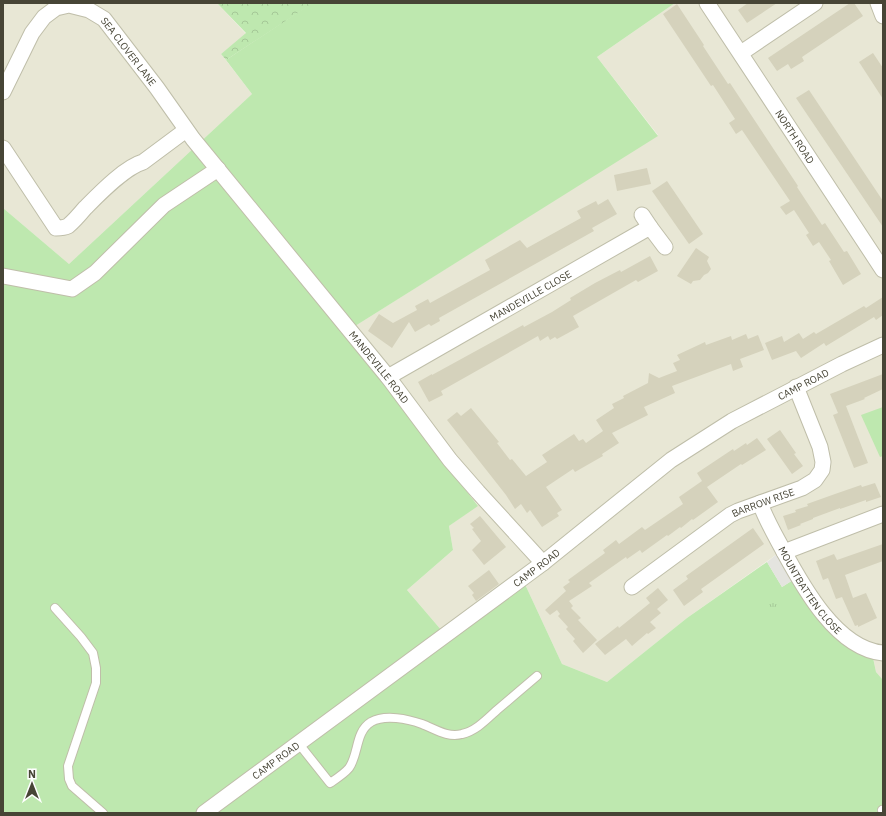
<svg xmlns="http://www.w3.org/2000/svg" width="886" height="816" viewBox="0 0 886 816" font-family="'IBM Plex Sans',sans-serif">
  <defs>
    <pattern id="forest-crowns" width="20" height="18" patternUnits="userSpaceOnUse"><rect width="20" height="18" fill="#bee8af"/><path d="M2 6a3 3 0 1 1 6 0M12 15a3 3 0 1 1 6 0" fill="none" stroke="#a5c897"/></pattern>
    <pattern id="park-tufts" width="24" height="20" patternUnits="userSpaceOnUse"><rect width="24" height="20" fill="#bee8af"/><path d="M3 7l-1-3M5 7V3M7 7l1-3M15 17l-1-3M17 17v-4M19 17l1-3" fill="none" stroke="#a5c897"/></pattern>
  </defs>
  <rect width="100%" height="100%" fill="#f3f3e7"/>
  <g fill="#e8e7d5">
    <polygon points="3,3 217,3 246,34 221,54 252,94 69,264 3,208"/>
    <polygon points="675,3 883,3 883,680 876,672 871,647 853,639 777,554 687,618 607,682 562,664 523,580 442,631 407,590 453,550 449,526 478,505 344,333 658,135 597,57"/>
  </g>
  <g fill="#bee8af">
    <polygon points="312,3 675,3 597,57 658,136 344,333 478,506 449,526 453,550 407,590 442,631 523,580 562,664 607,682 687,618 767,562 782,587 793,580 872,653 876,672 883,680 883,813 3,813 3,208 69,264 252,94 226,60"/>
    <polygon points="883,407 883,456 880,457 861,415"/>
  </g>
  <polygon fill="url(#forest-crowns)" points="217,3 313,3 226,60 221,54 246,33"/>
  <polygon fill="url(#park-tufts)" points="771,593 788,601 779,618 763,610 766,603 768,604 769,600 768,599"/>
  <polygon fill="#e4e4df" points="777,554 793,580 782,587 767,562"/>
  <g fill="#d5d2bc">
    <polygon points="748,3 777,3 747,23 738,10"/>
    <polygon points="850,3 854,3 863,16 802,57 804,61 791,69 788,64 777,71 768,58"/>
    <polygon points="677,4 704,45 703,46 728,84 730,83 798,186 797,187 822,225 825,223 844,252 847,251 861,274 843,285 829,261 831,260 819,242 813,246 806,235 809,233 794,210 786,215 780,207 790,201 742,130 736,134 729,123 735,119 713,85 711,86 663,14"/>
    <polygon points="873,53 883,68 883,99 859,62"/>
    <polygon points="809,90 883,201 883,227 796,98"/>
    <polygon points="647,168 651,184 617,191 614,175"/>
    <polygon points="667,181 703,234 689,244 652,191"/>
    <polygon points="608,199 617,214 592,228 594,231 439,318 440,321 431,326 429,324 415,332 409,322 392,348 368,331 379,314 393,323 417,310 415,306 428,299 430,303 490,270 485,260 520,240 527,248 581,218 577,211 596,201 598,205"/>
    <polygon points="696,248 709,257 707,261 711,269 708,273 704,275 700,280 693,281 691,284 677,276"/>
    <polygon points="650,256 658,271 638,282 636,280 573,316 579,327 557,339 555,337 550,340 548,336 540,341 538,336 441,391 443,395 429,402 418,382 432,374 432,375 523,325 524,327 552,312 571,300 570,298 595,283 620,270 621,272"/>
    <polygon points="883,297 883,315 876,320 874,317 826,346 824,343 801,358 796,351 772,360 765,343 782,336 784,342 799,333 803,339 814,332 816,334 864,306 866,308"/>
    <polygon points="746,334 748,339 758,335 764,350 740,359 743,367 733,371 731,364 672,386 675,393 644,407 648,415 612,433 619,443 602,454 603,456 575,472 573,469 546,487 562,510 557,513 559,516 542,527 530,510 527,513 521,504 515,509 506,495 447,420 457,412 461,416 471,408 499,442 497,443 510,460 512,459 526,476 547,462 542,455 574,434 579,441 583,439 586,443 603,431 596,420 614,408 612,404 624,398 623,396 648,383 649,373 659,378 677,371 673,363 680,360 677,355 705,342 706,345 731,336 732,340"/>
    <polygon points="883,374 883,389 864,398 865,399 846,406 868,463 854,468 833,415 838,413 830,394"/>
    <polygon points="780,430 796,453 794,454 803,466 792,474 767,439"/>
    <polygon points="757,438 766,450 742,465 741,464 707,487 718,502 693,520 692,519 681,528 680,527 668,536 667,535 642,553 640,550 627,559 626,557 589,583 592,586 569,601 573,606 571,608 581,618 578,620 597,640 583,653 573,641 575,639 566,629 568,627 558,616 560,614 557,610 550,615 545,610 566,591 563,587 570,582 568,580 605,553 603,550 616,540 619,544 642,527 645,530 683,504 679,497 702,481 697,473 733,449 734,451 746,443 747,445"/>
    <polygon points="875,483 881,497 866,502 866,500 840,509 840,508 813,518 813,519 800,524 801,525 788,530 783,516 796,512 795,510 808,506 807,504 835,494 861,485 862,487"/>
    <polygon points="480,516 506,547 484,565 472,550 481,541 472,529 474,528 470,524"/>
    <polygon points="753,528 764,544 701,589 703,592 684,606 673,590 688,579 686,576"/>
    <polygon points="883,544 883,561 845,575 853,598 866,593 877,618 858,627 858,625 855,626 842,597 836,599 828,578 823,580 816,561 834,554 837,560"/>
    <polygon points="489,570 499,584 476,601 472,595 474,593 468,586"/>
    <polygon points="658,588 668,600 657,609 661,613 650,622 656,628 648,634 647,633 632,646 626,639 605,655 595,644 618,626 619,628 650,603 646,598"/>
  </g>
  <g fill="none" stroke-linecap="round" stroke-linejoin="round">
    <defs>
      <g id="service">
        <polyline points="55,608 81,637 93,653 96,668 96,683 68,766 69,779 72,786 103,813"/>
        <path d="M 299,744 L 330,783 C 336,779 344,774 349,768 C 359,754 355,732 371,722 C 385,714 408,719 422,724 C 435,729 448,738 462,734 C 476,731 487,719 497,710 C 510,699 524,687 537,676"/>
        <polyline points="882,810 883,811"/>
      </g>
      <g id="minor">
        <path id="s1" d="M 707,3 L 883,270"/>
        <polyline points="878,3 883,16"/>
        <polyline points="741,53 815,3"/>
        <path id="s2" d="M 3,92 L 32,33 L 44,17 L 56,8 L 69,5 L 89,10 L 104,19 L 157,88 L 193,139 L 388,377 L 450,460 L 478,492 L 543,563"/>
        <path d="M 3,148 L 56,228 C 60,228 64,228 68,226 C 74,221 80,214 85,208 C 99,194 125,167 143,162 L 186,130"/>
        <polyline points="642,215 650,227"/>
        <polyline points="3,276 72,289 95,273 164,205 218,169"/>
        <path id="s3" d="M 388,377 L 650,227 L 665,247"/>
        <path id="s4" d="M 760,503 C 766,520 775,535 783,550 C 803,587 837,649 883,653"/>
        <polyline points="784,552 883,514"/>
        <path id="s5" d="M 632,587 L 730,515 L 738,511 L 802,488 L 815,480 L 822,470 L 823,462 L 820,447 L 796,387"/>
        <path id="s6" d="M 204,813 L 543,563 L 671,460 L 732,421 L 842,364 L 883,345"/>
      </g>
    </defs>
    <use href="#service" stroke="#bfbea9" stroke-width="10"/>
    <use href="#minor" stroke="#bfbea9" stroke-width="17"/>
    <use href="#service" stroke="#fff" stroke-width="8"/>
    <use href="#minor" stroke="#fff" stroke-width="15"/>
  </g>
  <g text-anchor="middle" stroke-width="3" stroke-linejoin="round" paint-order="stroke">
    <g font-size="10" fill="#474536" stroke="#fff">
      <text dy="4" stroke="none"><textPath href="#s2" startOffset="193">SEA CLOVER LANE</textPath></text>
      <text dy="4" stroke="none"><textPath href="#s1" startOffset="160">NORTH ROAD</textPath></text>
      <text dy="4" stroke="none"><textPath href="#s3" startOffset="164">MANDEVILLE CLOSE</textPath></text>
      <text dy="4" stroke="none"><textPath href="#s2" startOffset="596">MANDEVILLE ROAD</textPath></text>
      <text dy="4" stroke="none"><textPath href="#s6" startOffset="738">CAMP ROAD</textPath></text>
      <text dy="4" stroke="none"><textPath href="#s5" startOffset="157">BARROW RISE</textPath></text>
      <text dy="4" stroke="none"><textPath href="#s6" startOffset="413">CAMP ROAD</textPath></text>
      <text dy="4" stroke="none"><textPath href="#s4" startOffset="101">MOUNTBATTEN CLOSE</textPath></text>
      <text dy="4" stroke="none"><textPath href="#s6" startOffset="89">CAMP ROAD</textPath></text>
    </g>
  </g>
  <rect width="886" height="816" fill="none" stroke="#474536" stroke-width="8"/>
  <g transform="translate(32 784)" stroke="#ffffff" stroke-width="3" paint-order="stroke">
  <path d="M0-3L7 15L0 10L-7 15Z" fill="#474536"/>
  <text y="-6" font-size="11" font-weight="bold" text-anchor="middle" fill="#474536">N</text>
  </g>
</svg>
